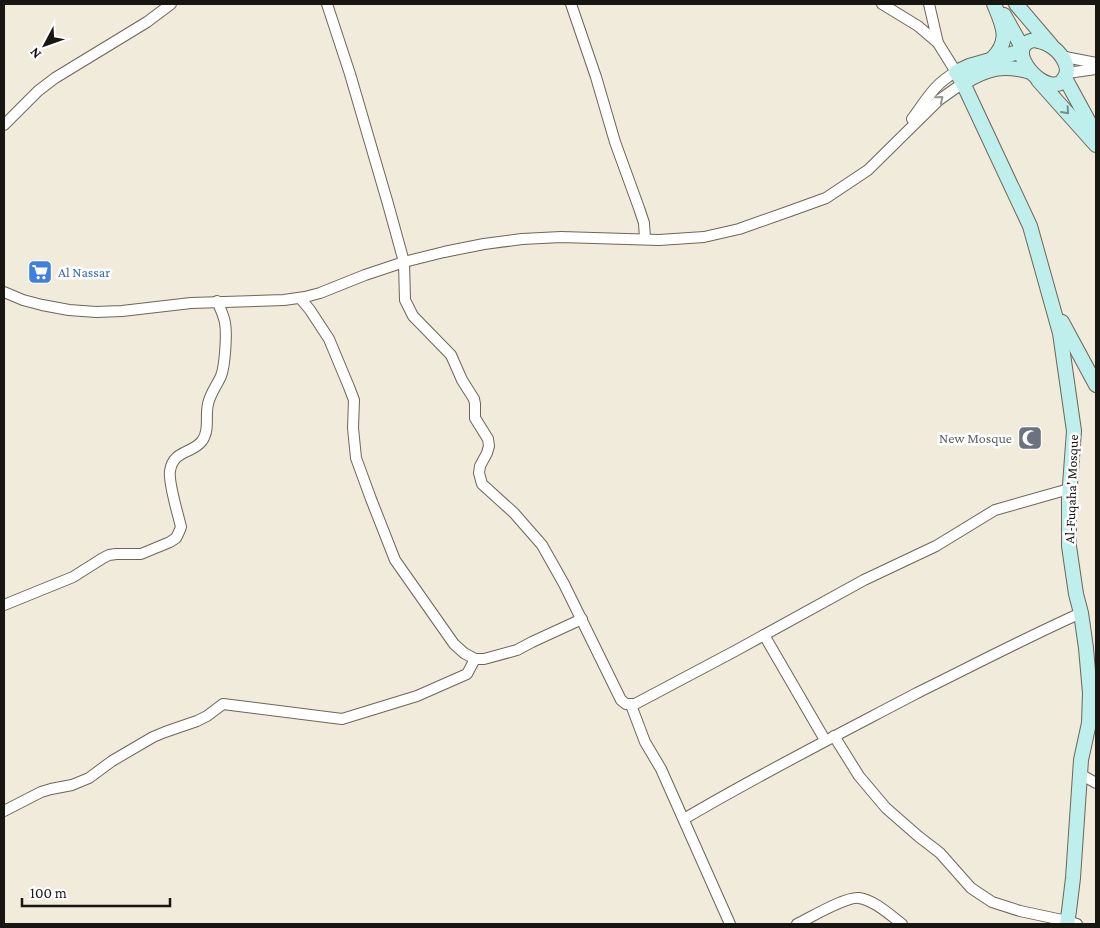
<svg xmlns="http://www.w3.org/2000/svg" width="1100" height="928" viewBox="0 0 1100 928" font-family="'Crimson Pro',serif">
  <rect width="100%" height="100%" fill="#f1ebdb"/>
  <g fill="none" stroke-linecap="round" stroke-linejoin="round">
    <defs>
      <g id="street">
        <polyline points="327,4 350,74 388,204 404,262 405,300 413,316 451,355 462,380 474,399 475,404 475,418 488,439 489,446 487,453 480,466 479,473 482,484 514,513 542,545 564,584 621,700 626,704 635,704 735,651 864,580 936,546 995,510 1069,489"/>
        <polyline points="571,4 596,77 615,142 639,208 644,223 645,239"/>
        <path d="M 882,4 L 918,26 L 938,43 L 956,72 C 935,83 926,100 912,119"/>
        <polyline points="929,4 938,43"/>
        <polyline points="1060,56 1096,63"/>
        <polyline points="1067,73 1096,69"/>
        <polyline points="4,125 38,91 55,78 147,22 171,4"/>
        <polyline points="4,292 23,300 42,305 69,310 96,312 122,311 191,303 284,300 305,297 320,293 365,275 404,262 444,252 484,244 522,239 561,237 659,240 704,237 739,229 790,211 826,198 868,170 939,100 963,83"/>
        <polyline points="300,298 310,310 329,339 349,387 354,400 353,428 356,458 371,499 395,560 454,644 464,653 475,659 484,659 517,650 532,642 582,619"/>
        <path d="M 4,605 L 73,577 L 103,558 L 109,555 L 116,554 L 141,554 L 170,542 L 176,538 L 179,532 L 181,527 C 178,514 168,482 170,471 C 173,450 192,454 202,441 C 210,430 205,416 208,404 C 210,394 217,385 221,376 C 225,366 227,334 225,323 C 224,316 220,308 217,301"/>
        <polyline points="764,635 825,740"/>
        <polyline points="631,705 645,742 661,769 730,924"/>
        <polyline points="834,736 859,776 886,808 918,836 940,853 971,888 992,902 1020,911 1067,921 1077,924"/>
        <polyline points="1080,774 1096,783"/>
        <polyline points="4,811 41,792 51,789 72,785 89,778 112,761 153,737 165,732 197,721 207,716 223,704 342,719 417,696 467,674 475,659"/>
        <path d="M 684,819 C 760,774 839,734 917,693 C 972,666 1025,638 1081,613"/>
        <path d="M 797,924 C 810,918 846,896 859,898 C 874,900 890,915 902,924"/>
      </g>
      <g id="secondary">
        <polyline points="1016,4 1051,45"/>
        <polyline points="1004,15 1022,47"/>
        <path d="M 1034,40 C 1039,41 1044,42 1049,45 C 1058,50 1072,65 1065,77 C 1063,80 1061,84 1057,84 C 1037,89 1004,46 1034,40 Z"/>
        <polyline points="1022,51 969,66 956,72 963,83 1030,226 1060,333 1074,431 1069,498 1069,546 1076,594 1081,613 1086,648 1090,693 1089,723 1081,760 1073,878 1069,911 1067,924"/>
        <path d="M 992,59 C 1011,40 1003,26 994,4"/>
        <polyline points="1065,78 1096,135"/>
        <polyline points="1038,80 1096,145"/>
        <path d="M 963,83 C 987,68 1003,64 1031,72"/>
        <polyline points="1062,322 1096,385"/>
      </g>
    </defs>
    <use href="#street" stroke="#6c6658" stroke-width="12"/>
    <use href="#secondary" stroke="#6c6658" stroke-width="16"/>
    <use href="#street" stroke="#fff" stroke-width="10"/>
    <use href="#secondary" stroke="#bfefec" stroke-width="14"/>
  </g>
  <defs><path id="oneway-chevron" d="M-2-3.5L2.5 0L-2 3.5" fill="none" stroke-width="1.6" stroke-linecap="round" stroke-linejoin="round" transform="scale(1.25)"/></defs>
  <use stroke="#979693" href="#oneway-chevron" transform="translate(940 99) rotate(-39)"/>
  <use stroke="#748d89" href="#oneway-chevron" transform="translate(1066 111) rotate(48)"/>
  <defs>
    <symbol id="supermarket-square" viewBox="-11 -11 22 22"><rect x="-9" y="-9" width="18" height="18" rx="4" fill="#3f7fe0" stroke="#fff"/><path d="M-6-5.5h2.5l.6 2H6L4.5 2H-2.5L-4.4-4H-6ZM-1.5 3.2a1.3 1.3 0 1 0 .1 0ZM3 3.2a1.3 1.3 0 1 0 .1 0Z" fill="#fff"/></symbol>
    <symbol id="mosque-square" viewBox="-11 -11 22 22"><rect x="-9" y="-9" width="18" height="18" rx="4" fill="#6b7280" stroke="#fff"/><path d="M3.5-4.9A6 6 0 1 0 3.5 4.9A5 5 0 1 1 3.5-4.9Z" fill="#fff"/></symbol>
  </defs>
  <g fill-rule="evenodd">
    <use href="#supermarket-square" x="26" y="258" width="28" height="28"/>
    <use href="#mosque-square" x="1016" y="424" width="28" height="28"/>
  </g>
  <g text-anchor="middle" stroke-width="5" stroke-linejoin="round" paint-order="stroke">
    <g font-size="14" fill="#366cbe" stroke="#fff" text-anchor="start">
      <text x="58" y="277">Al Nassar</text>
    </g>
    <g font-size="14" fill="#5b616d" stroke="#fff" text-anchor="end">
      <text x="1012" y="443">New Mosque</text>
    </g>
    <g font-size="14" fill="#181610" stroke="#fff">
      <text transform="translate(1071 489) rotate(-88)" y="5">Al-Fuqaha' Mosque</text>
    </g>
  </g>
  <rect width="1100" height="928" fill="none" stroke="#181610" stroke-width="10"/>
  <g transform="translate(45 45) rotate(229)" stroke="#ffffff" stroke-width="4" paint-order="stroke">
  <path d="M0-4L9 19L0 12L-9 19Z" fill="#181610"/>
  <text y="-8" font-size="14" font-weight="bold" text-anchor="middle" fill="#181610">N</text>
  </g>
  <path d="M22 898v8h148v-8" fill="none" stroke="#181610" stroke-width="2.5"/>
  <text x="30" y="898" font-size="15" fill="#181610" stroke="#ffffff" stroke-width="4" paint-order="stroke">100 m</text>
</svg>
